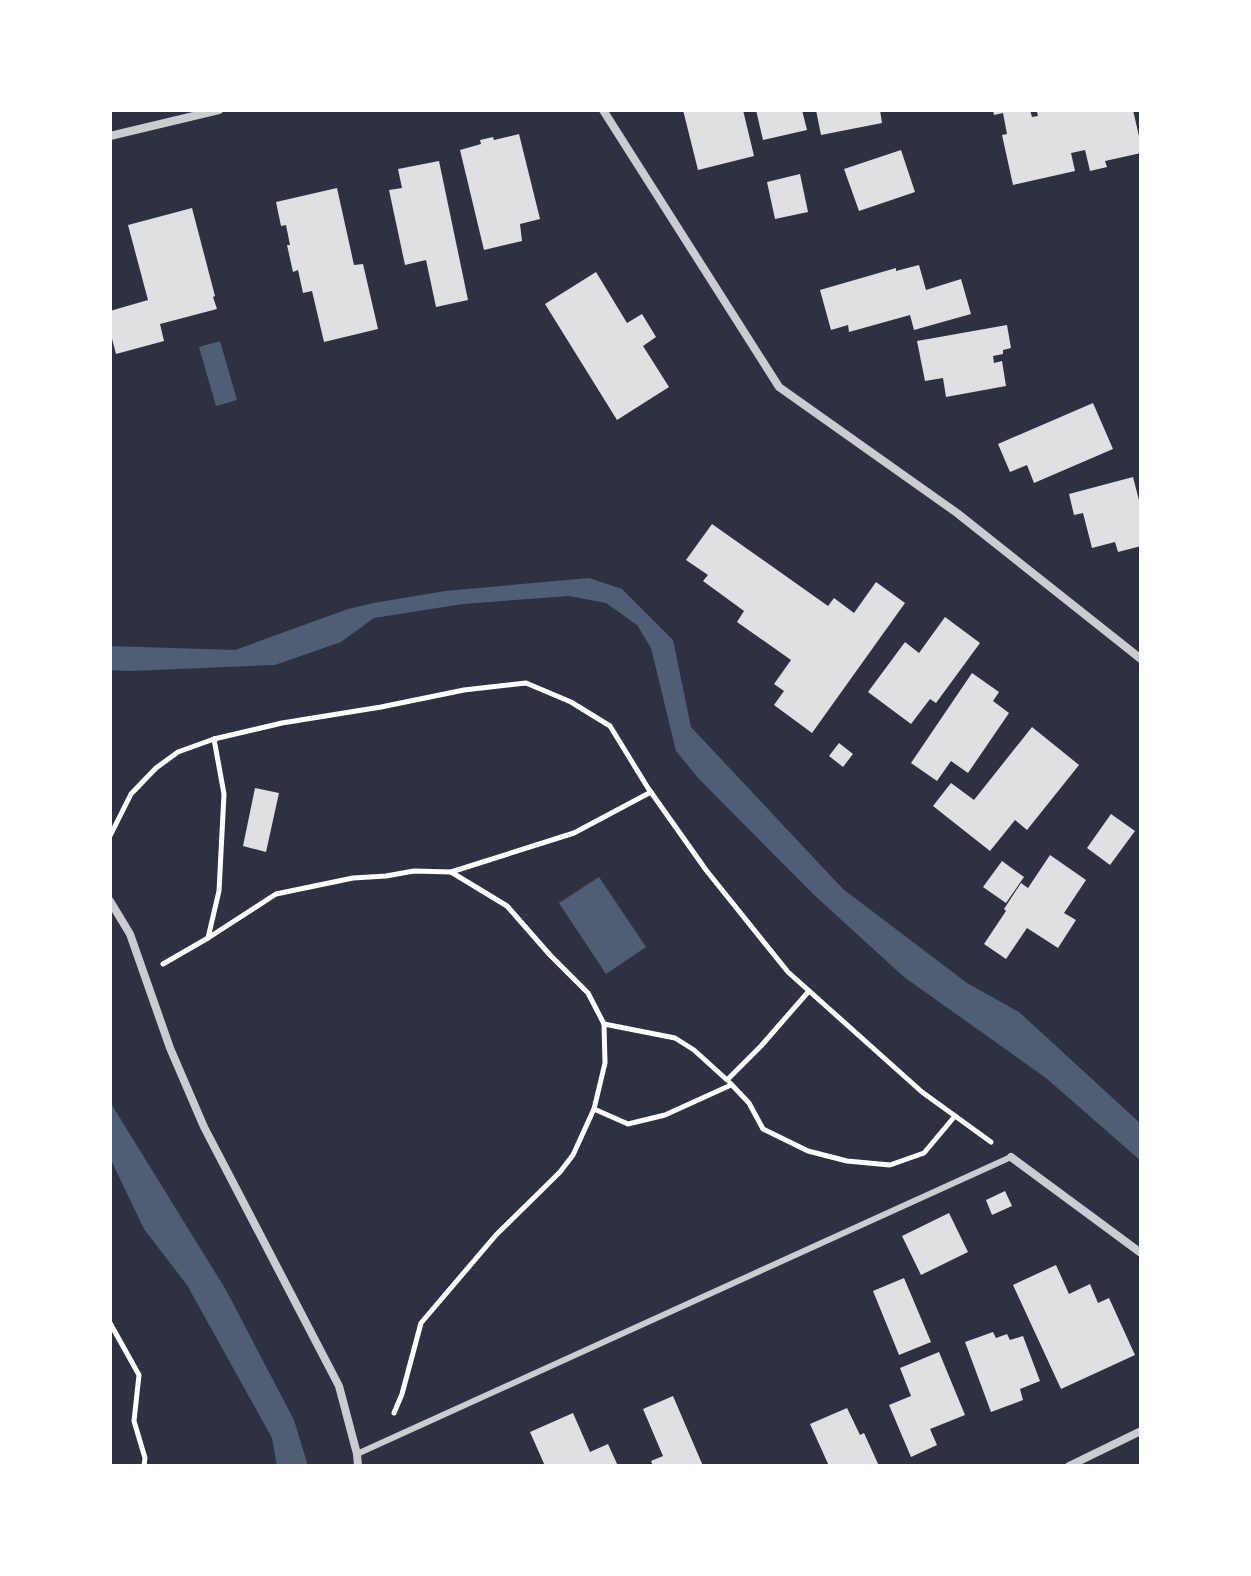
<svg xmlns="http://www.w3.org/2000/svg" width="1251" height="1576" viewBox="0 0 1251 1576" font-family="Raleway,sans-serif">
  <rect width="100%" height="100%" fill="#2d3142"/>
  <g fill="#4f5d75">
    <polygon points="220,341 237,400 216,406 199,347"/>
    <polygon points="589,578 622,589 673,640 691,727 843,889 967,983 1019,1012 1141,1124 1141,1161 1046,1078 904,977 813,894 699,779 676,751 651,648 637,625 606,603 569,596 463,604 374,618 341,642 275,665 130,671 110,670 110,646 235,650 348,609 373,603 445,591"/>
    <polygon points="599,877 646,947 606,974 559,903"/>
    <polygon points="110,1102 226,1290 294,1420 308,1466 277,1466 272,1438 187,1285 144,1229 110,1158"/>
  </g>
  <g fill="#e0e0e3">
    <polygon points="683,110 743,110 754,156 698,170"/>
    <polygon points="756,110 802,110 807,130 763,140"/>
    <polygon points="816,110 880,110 882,123 821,135"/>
    <polygon points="993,110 1030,110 1032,117 1038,116 1037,112 1045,110 1133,110 1141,145 1141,153 1105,161 1107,167 1090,171 1085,150 1071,153 1075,171 1013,185 1002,135 1007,134 1003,113 994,115"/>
    <polygon points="519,134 540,219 520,224 522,241 484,250 460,150 481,144 480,140 493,137 494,140"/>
    <polygon points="901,150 915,192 859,211 844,169"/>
    <polygon points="439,161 468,300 436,307 426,260 405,265 389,190 402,188 398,169"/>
    <polygon points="800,174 808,212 775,219 767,182"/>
    <polygon points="337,188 354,265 363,264 378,329 324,342 312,291 303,293 298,270 293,272 287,245 290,245 286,225 281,226 276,202"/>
    <polygon points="192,208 215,296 213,297 217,309 160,324 164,341 116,354 110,331 110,311 148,300 128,225"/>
    <polygon points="919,265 926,290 961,279 971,314 914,330 910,315 849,332 848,325 831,330 820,290 896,268 896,271"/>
    <polygon points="596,272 627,323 642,314 656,337 643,346 669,387 617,420 545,304"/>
    <polygon points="1007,325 1011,348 1003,350 1003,354 993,356 994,363 1002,361 1006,386 946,397 943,378 925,381 917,341"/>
    <polygon points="1093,403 1113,449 1034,483 1027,465 1010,472 998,444"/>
    <polygon points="1133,477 1141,508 1141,546 1118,552 1115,542 1092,548 1083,513 1074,515 1069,494"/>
    <polygon points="712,524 828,606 834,598 854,613 876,582 905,603 812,733 774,705 784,691 774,684 791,660 737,622 744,611 703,581 708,575 686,560"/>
    <polygon points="945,617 980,643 936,703 930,699 911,724 868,692 905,642 919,653"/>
    <polygon points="972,673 999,692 993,701 1009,713 968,773 951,761 937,781 911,763"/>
    <polygon points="1032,727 1079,765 1027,830 1015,820 990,851 933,806 951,783 974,800"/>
    <polygon points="839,743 853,754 843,767 829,756"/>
    <polygon points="255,788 279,793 266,852 243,846"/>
    <polygon points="1111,814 1135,831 1110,865 1087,848"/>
    <polygon points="1050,855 1086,880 1064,913 1076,920 1058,948 1027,928 1006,959 984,944 1006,911 1004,909 1021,883 1028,888"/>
    <polygon points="1002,861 1024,877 1006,903 983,887"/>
    <polygon points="1005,1191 1012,1206 992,1215 986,1200"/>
    <polygon points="949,1213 968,1252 921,1275 902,1236"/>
    <polygon points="1056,1265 1069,1294 1090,1284 1098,1303 1109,1298 1135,1355 1061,1389 1013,1285"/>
    <polygon points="904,1278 931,1342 899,1355 873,1291"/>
    <polygon points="993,1332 996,1338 1007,1334 1010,1340 1023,1336 1040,1381 1020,1389 1023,1400 991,1412 965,1342"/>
    <polygon points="939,1352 965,1415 930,1429 937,1445 911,1457 889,1405 911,1396 900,1368"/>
    <polygon points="673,1396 703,1466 653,1466 651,1461 663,1456 643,1409"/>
    <polygon points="847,1408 860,1435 864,1433 879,1466 829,1466 810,1424"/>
    <polygon points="573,1413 590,1452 608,1444 618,1466 545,1466 530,1432"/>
  </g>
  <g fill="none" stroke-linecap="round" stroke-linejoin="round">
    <g stroke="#fff" stroke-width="5">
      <polyline points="214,739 224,794 219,891 208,938 276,894 353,878 386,876 414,871 451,872"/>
      <polyline points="110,836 131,794 156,768 178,752 214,739 282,723 381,707 464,690 526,683 571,702 610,726 648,788 706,870 788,972 922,1092 991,1142"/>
      <polyline points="163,964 208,938"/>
      <polyline points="604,1024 588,993 550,955 507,906 451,872 574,833 651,792"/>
      <polyline points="730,1083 749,1103 763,1129 808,1151 847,1161 890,1165 924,1153 955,1116"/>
      <polyline points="594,1109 605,1063 604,1024 675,1038 694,1050 727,1080 761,1046 809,991"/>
      <polyline points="110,1323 139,1375 134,1421 145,1458 144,1466"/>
      <polyline points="394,1413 402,1394 421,1323 496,1235 560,1172 573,1155 594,1109 628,1124 665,1115 731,1085"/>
    </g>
    <polyline stroke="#caccd0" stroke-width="6" points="357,1454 1011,1157"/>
    <g stroke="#caccd0" stroke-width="8">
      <polyline points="603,110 779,387 957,513 1141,659"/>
      <polyline points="110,136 219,110"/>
      <polyline points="110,901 130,934 170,1048 204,1127 339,1386 357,1454 358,1466"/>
      <polyline points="1011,1157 1141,1253"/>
      <polyline points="1069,1466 1141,1431"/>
    </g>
  </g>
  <rect width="1251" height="1576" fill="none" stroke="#ffffff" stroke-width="224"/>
</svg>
